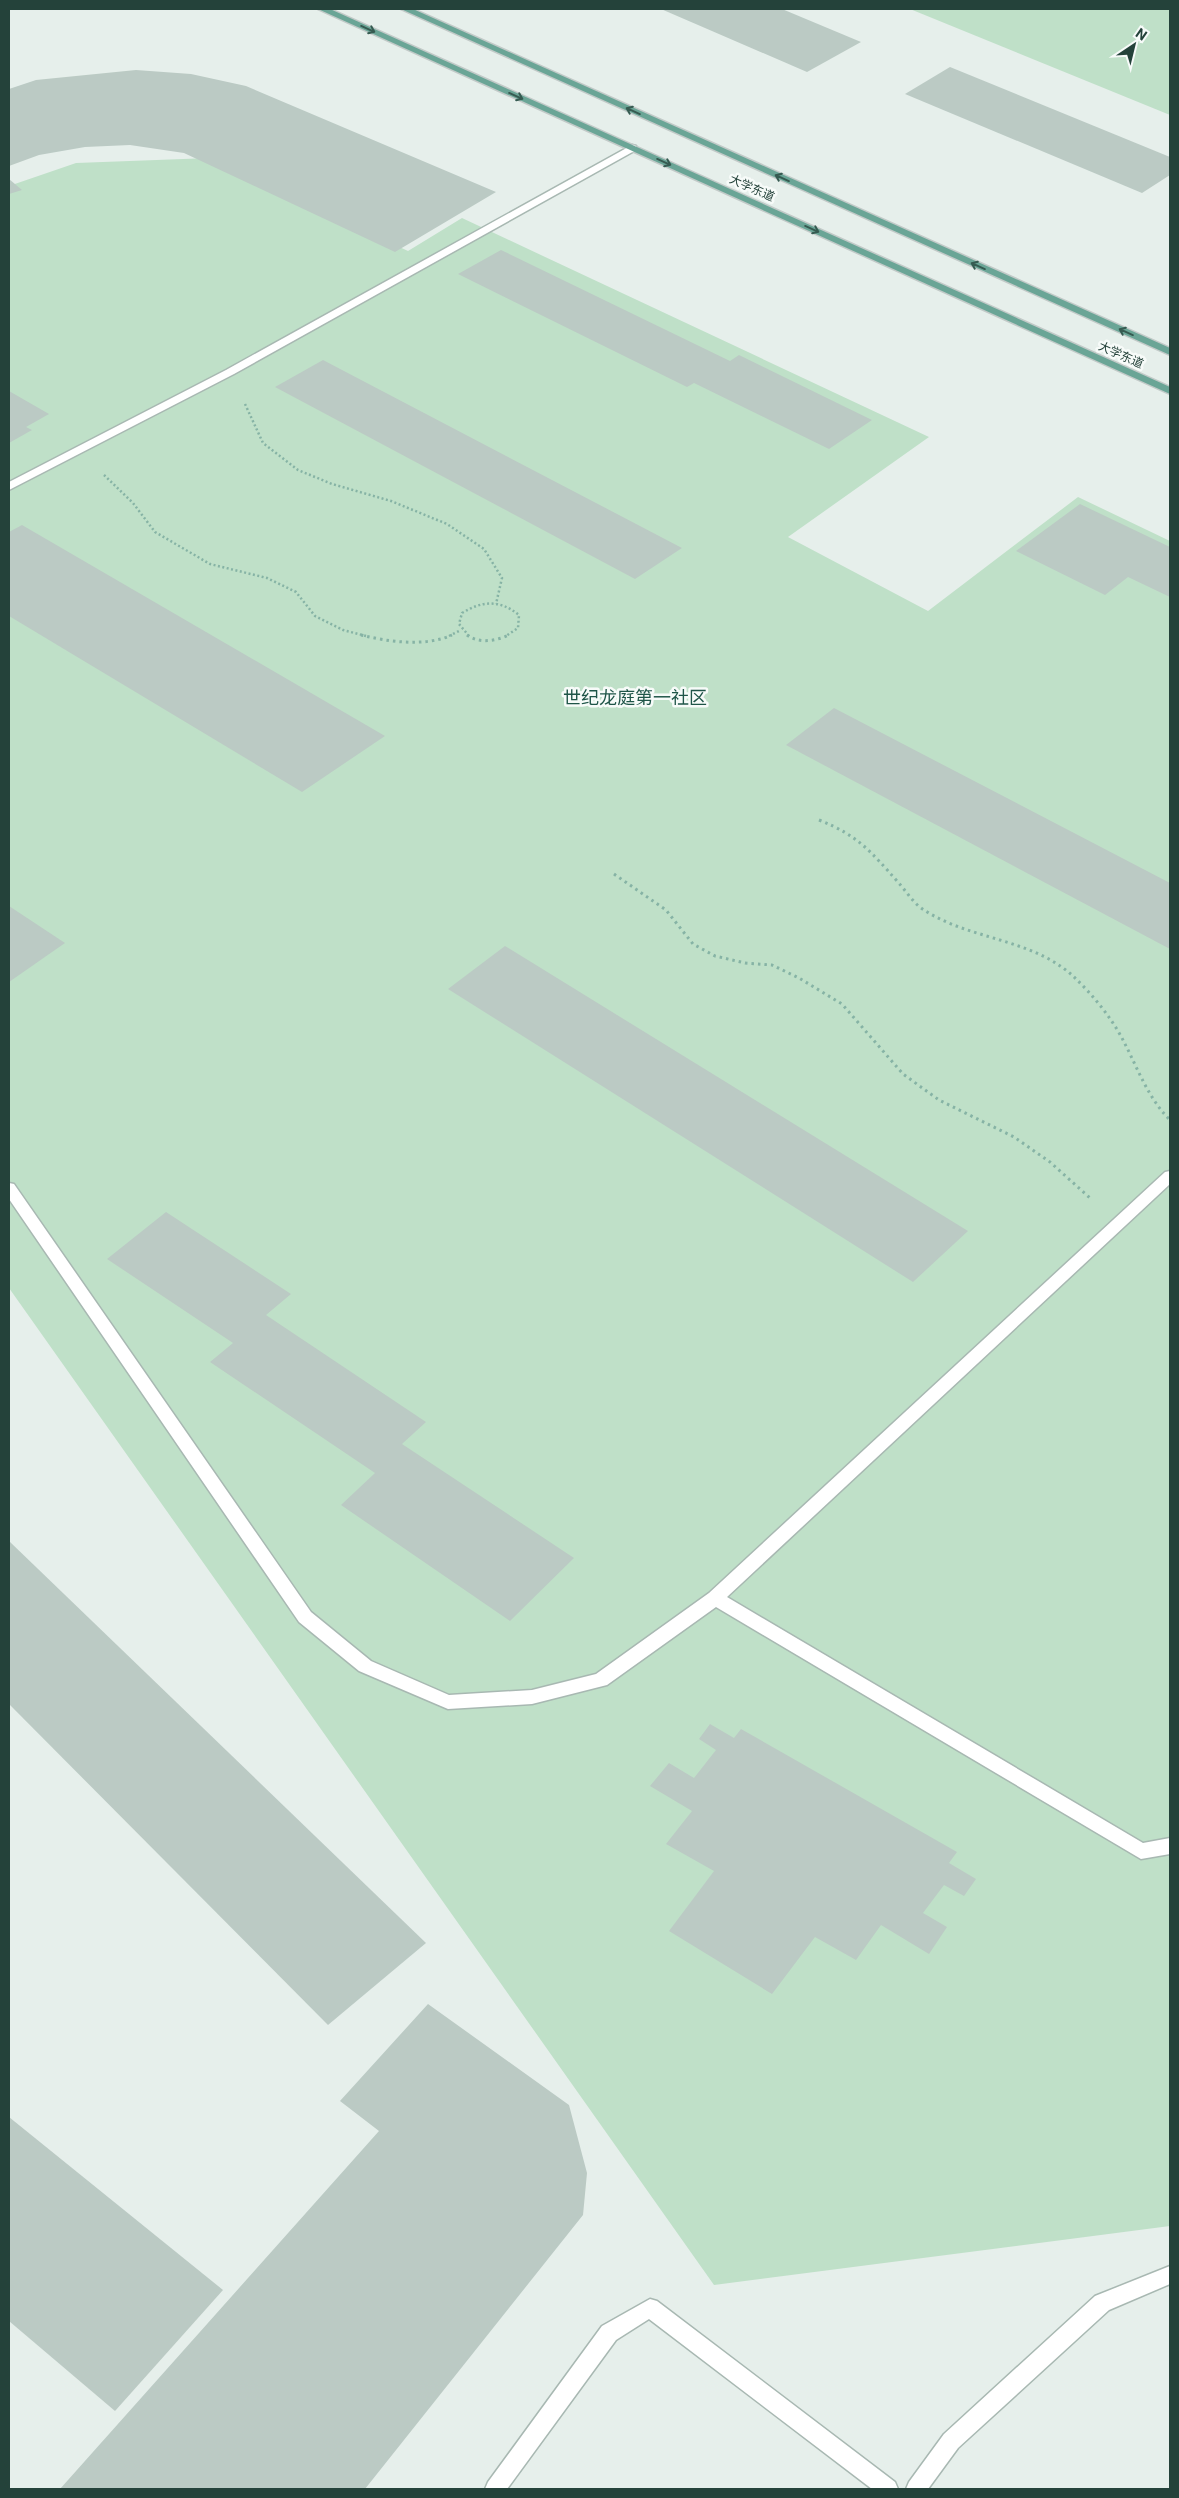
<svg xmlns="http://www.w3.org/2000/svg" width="1179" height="2498" viewBox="0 0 1179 2498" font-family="Roboto,'Noto Sans SC',sans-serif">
  <rect width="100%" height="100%" fill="#e6efeb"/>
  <g fill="#bfe0c8">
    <polygon points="910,9 1170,9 1170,115"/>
    <polygon points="210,158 408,251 462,218 929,437 788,537 928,611 1078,497 1170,541 1170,2226 714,2285 9,1288 9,186 76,163"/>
  </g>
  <g fill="#bbcac4">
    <polygon points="661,9 782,9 861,42 807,72"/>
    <polygon points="950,67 1170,157 1170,175 1142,193 905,94"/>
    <polygon points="136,70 191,74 246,86 496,192 395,252 184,153 130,145 85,147 39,155 9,166 9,89 36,80"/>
    <polygon points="9,179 22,190 9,194"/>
    <polygon points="501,250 730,361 739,355 872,420 829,449 694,383 687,387 458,274"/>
    <polygon points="323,360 682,548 635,579 275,387"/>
    <polygon points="9,391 49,414 26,427 32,430 9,443"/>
    <polygon points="1080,504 1170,547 1170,597 1128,577 1105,595 1016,551"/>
    <polygon points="22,525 385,736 302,792 9,616 9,532"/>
    <polygon points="834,708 1170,883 1170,949 786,745"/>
    <polygon points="9,906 65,943 9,982"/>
    <polygon points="505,946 968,1231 913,1282 448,989"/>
    <polygon points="166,1212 291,1294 266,1315 426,1422 402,1444 574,1558 510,1621 341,1505 375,1473 210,1362 233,1343 107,1259"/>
    <polygon points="9,1541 426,1943 328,2025 9,1704"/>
    <polygon points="710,1724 734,1738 741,1729 957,1852 949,1863 976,1879 964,1896 944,1885 923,1913 947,1927 929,1954 881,1925 856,1960 815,1937 772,1994 669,1931 714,1871 666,1844 692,1811 650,1786 669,1763 694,1778 716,1750 699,1739"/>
    <polygon points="428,2004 569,2105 587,2173 583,2215 365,2489 60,2489 379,2131 340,2101"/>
    <polygon points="9,2117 223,2290 115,2411 9,2321"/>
  </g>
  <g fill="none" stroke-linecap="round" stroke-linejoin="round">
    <defs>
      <g id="minor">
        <polygon points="632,145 636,146 636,150 234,374 9,490 9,482 226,370"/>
        <polygon points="1170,1171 1170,1184 727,1597 1143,1843 1170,1838 1170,1854 1141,1859 716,1607 607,1685 532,1704 448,1709 359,1671 299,1622 9,1199 9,1183 14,1184 311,1612 371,1661 449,1695 532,1690 596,1674 709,1593 1165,1172"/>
        <polygon points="1170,2266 1170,2284 1109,2310 958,2448 928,2489 906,2489 909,2482 944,2434 1095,2296"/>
        <polygon points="650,2299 657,2301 895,2482 898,2489 872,2489 649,2319 616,2340 507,2489 485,2489 488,2482 602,2326"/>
      </g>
      <g id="major">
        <polygon points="318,9 330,9 1170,387 1170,394"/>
        <polygon points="401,9 413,9 1170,348 1170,355"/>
      </g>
    </defs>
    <use href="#minor" stroke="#a8b8b2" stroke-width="3"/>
    <use href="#major" stroke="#c2cac8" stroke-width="3"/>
    <g stroke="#86b3a5" stroke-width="2.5" stroke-dasharray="2 2.5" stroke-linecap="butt">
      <polyline points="245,404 263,443 298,470 332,484 391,501 447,524 484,549 502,578 496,604"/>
      <polyline points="104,475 133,503 155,532 210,564 267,578 296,592 315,616 343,630 366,636"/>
      <polyline points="449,636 461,630"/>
      <path d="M 469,636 L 459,624 L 462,613 C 482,601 499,599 519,615 L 518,628 L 506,636"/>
    </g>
    <g stroke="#86b3a5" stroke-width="3" stroke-dasharray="2.5 4" stroke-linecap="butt">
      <path d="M 361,635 C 389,642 425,647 452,635"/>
      <path d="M 467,635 C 479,644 496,641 509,635"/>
      <path d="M 819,820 C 859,836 870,851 898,882 C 906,891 914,904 924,910 C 970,940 1031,938 1073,976 C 1092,994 1112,1018 1124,1042 C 1138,1069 1148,1098 1170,1120"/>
      <polyline points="614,874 666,910 693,944 715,956 745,963 772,965 799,978 842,1004 903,1074 939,1100 1014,1137 1050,1162 1090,1198"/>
    </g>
    <use href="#minor" fill="#fff" fill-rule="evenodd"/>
    <use href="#major" fill="#6aa596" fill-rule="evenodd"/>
  </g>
  <defs><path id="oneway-shaft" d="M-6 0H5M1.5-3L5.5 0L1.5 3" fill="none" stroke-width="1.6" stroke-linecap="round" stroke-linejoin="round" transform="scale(1.25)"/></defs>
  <g stroke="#365b51">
    <use href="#oneway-shaft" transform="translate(368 29) rotate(24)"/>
    <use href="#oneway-shaft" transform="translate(516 96) rotate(24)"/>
    <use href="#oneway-shaft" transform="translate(633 111) rotate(-156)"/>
    <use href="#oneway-shaft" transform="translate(664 162) rotate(24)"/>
    <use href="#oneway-shaft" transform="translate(782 178) rotate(-156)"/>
    <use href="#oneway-shaft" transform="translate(812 229) rotate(24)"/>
    <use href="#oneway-shaft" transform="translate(978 266) rotate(-156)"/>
    <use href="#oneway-shaft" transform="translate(1126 332) rotate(-156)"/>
  </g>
  <g text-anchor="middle" stroke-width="5" stroke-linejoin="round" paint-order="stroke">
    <g font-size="12" fill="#24423a" stroke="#f7fbf9">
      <text transform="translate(752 188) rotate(24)" y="4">大学东道</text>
      <text transform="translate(1121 355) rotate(24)" y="4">大学东道</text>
    </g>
    <g font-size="18" fill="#1f5548" stroke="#f7fbf9">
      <text x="635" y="704">世纪龙庭第一社区</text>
    </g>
  </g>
  <rect width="1179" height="2498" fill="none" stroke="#24423a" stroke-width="20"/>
  <g transform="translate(1134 45) rotate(35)" stroke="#f7fbf9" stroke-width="4" paint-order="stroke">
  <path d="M0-4L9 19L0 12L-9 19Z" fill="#24423a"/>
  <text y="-8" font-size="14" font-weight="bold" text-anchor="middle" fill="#24423a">N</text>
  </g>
</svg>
